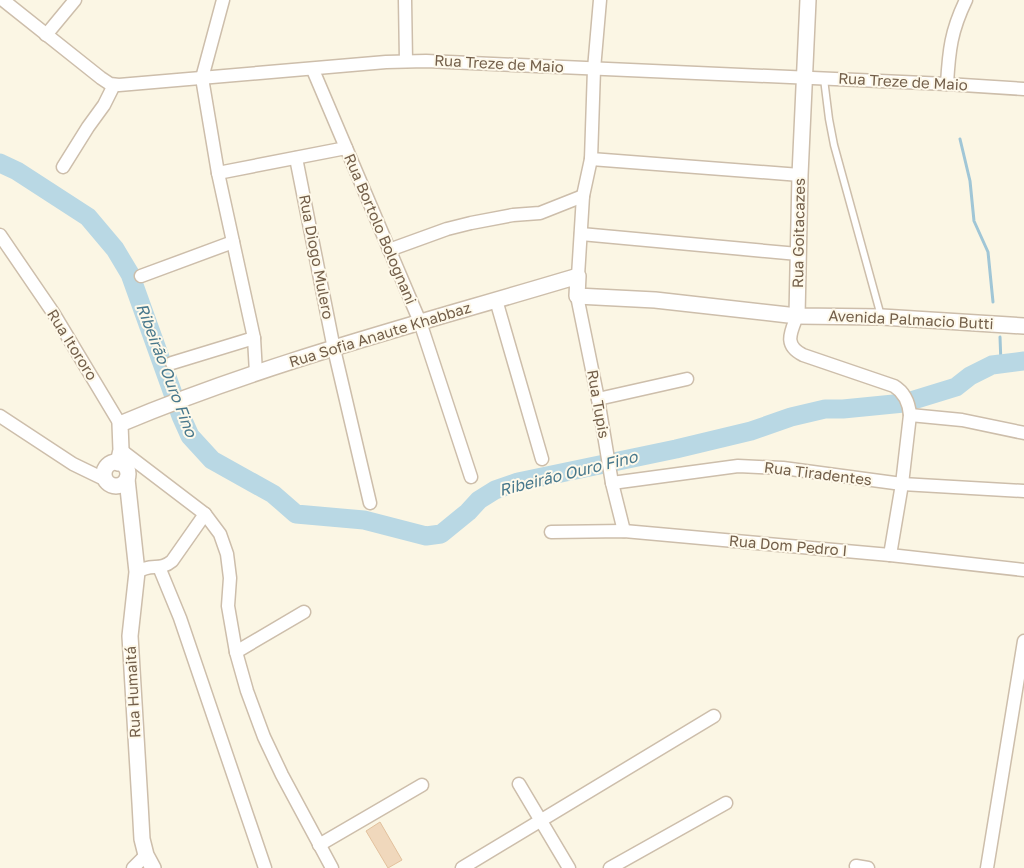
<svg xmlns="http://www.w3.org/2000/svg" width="1024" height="868" viewBox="0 0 1024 868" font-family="'Golos Text',sans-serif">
  <rect width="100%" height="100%" fill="#fbf6e4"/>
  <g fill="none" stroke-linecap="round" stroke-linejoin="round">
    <g stroke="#a0c6d6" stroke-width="3">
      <polyline points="960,139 970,181 974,221 988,252 993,302"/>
      <polyline points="1000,337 1001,364"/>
    </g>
    <polyline stroke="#b9d8e4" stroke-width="19" points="0,163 17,171 88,217 115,249 130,274 181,416 190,436 212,460 273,494 296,514 364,520 426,536 441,534 468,512 479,500 495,490 518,482 676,449 751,431 791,417 825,409 843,409 904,403 956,387 970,376 992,365 1024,361"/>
  </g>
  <polygon fill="#f0d8bc" stroke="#e2c19d" points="380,822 402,860 388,868 366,831"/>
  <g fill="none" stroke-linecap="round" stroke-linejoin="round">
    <defs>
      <polyline id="service" points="824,79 829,119 834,145 881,316"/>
      <g id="minor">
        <polyline points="3,0 101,78 110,84 119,85 386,62 426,61 947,84 1024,89"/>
        <polyline points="223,0 202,78 218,173 254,338 256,373"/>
        <polyline points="405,0 406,61"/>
        <polyline points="46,35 75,0"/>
        <polyline points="313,70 420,322 471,477"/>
        <path d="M 947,84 C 949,50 951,31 966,0"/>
        <polyline points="296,158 334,349 370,503"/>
        <polyline points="591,159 800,175"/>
        <polyline points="63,167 88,127 104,105 114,85"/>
        <polyline points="218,173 346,148"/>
        <polyline points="581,234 798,254"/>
        <polyline points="0,235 54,314 120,424"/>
        <polyline points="389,250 447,229 471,223 513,215 540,213 583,196"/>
        <polyline points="141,276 233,242"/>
        <polyline points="578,276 583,196 591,159 594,69 600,0"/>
        <polyline points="577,296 598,399 612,483 624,531"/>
        <polyline points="496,300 542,459"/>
        <path d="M 797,316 C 791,332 783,345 803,355 L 894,386 C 904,392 909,403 910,415 L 902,484 L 890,555"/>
        <polyline points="172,363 254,338"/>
        <polyline points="598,399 687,379"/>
        <polyline points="910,415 962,420 1024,433"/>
        <polyline points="0,416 73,464 106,480"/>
        <polyline points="121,450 205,514 220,534 227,554 230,578 228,606 236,652 247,691 264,737 282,775 332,868"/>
        <polyline points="612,483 738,466 783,468 902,484 1024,491"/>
        <polyline points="551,532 624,531 890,555 1024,570"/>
        <polyline points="159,567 180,618 265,868"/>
        <path d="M 137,572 C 152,562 159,572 172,561 L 205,514"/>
        <polyline points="236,652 304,612"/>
        <polyline points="519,784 569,868"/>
        <polyline points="319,845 422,785"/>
        <polyline points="856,866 868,868"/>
        <polyline points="133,868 146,855"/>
        <polyline points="462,868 714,716"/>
        <polyline points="610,868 726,803"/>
        <polyline points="987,868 1024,641"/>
      </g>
      <g id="tertiary">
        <polyline points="797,316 800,175 808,0"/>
        <circle cx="116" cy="474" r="12"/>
        <path d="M 118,463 L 121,450 L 120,424 C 267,362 425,322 578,276 L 577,296 L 655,300 L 797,316 L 882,317 L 1024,326"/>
        <polyline points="127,479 137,572 130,636 140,803 142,839 146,855 153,868"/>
      </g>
    </defs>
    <use href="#service" stroke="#cdbeab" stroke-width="9"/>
    <use href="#minor" stroke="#cdbeab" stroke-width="15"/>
    <use href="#tertiary" stroke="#cdbeab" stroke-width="18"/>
    <use href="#service" stroke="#fff" stroke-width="6"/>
    <use href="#minor" stroke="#fff" stroke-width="12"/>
    <use href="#tertiary" stroke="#fff" stroke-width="15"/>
  </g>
  <g text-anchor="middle" stroke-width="4" stroke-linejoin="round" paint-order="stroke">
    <g font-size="15" fill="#735f4a" stroke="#fef9ea">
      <text transform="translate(499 64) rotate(3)" y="5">Rua Treze de Maio</text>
      <text transform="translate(903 82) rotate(3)" y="5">Rua Treze de Maio</text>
      <text transform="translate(380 229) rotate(67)" y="5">Rua Bortolo Bolognani</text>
      <text transform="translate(799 233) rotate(-89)" y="5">Rua Goitacazes</text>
      <text transform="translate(316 257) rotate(79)" y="5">Rua Diogo Mulero</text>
      <text transform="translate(911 320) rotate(3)" y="5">Avenida Palmacio Butti</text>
      <text transform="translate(380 335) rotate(-17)" y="5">Rua Sofia Anaute Khabbaz</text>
      <text transform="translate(72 345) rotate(58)" y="5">Rua Itororo</text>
      <text transform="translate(598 404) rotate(80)" y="5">Rua Tupis</text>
      <text transform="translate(818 474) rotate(7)" y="5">Rua Tiradentes</text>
      <text transform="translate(788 546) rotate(5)" y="5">Rua Dom Pedro I</text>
      <text transform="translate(133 692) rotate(-93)" y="5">Rua Humaitá</text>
    </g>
    <g font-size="16" font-style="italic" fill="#48788c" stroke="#fef9ea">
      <text transform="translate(167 370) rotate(69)" y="6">Ribeirão Ouro Fino</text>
      <text transform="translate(568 473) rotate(-14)" y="6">Ribeirão Ouro Fino</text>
    </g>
  </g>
</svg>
